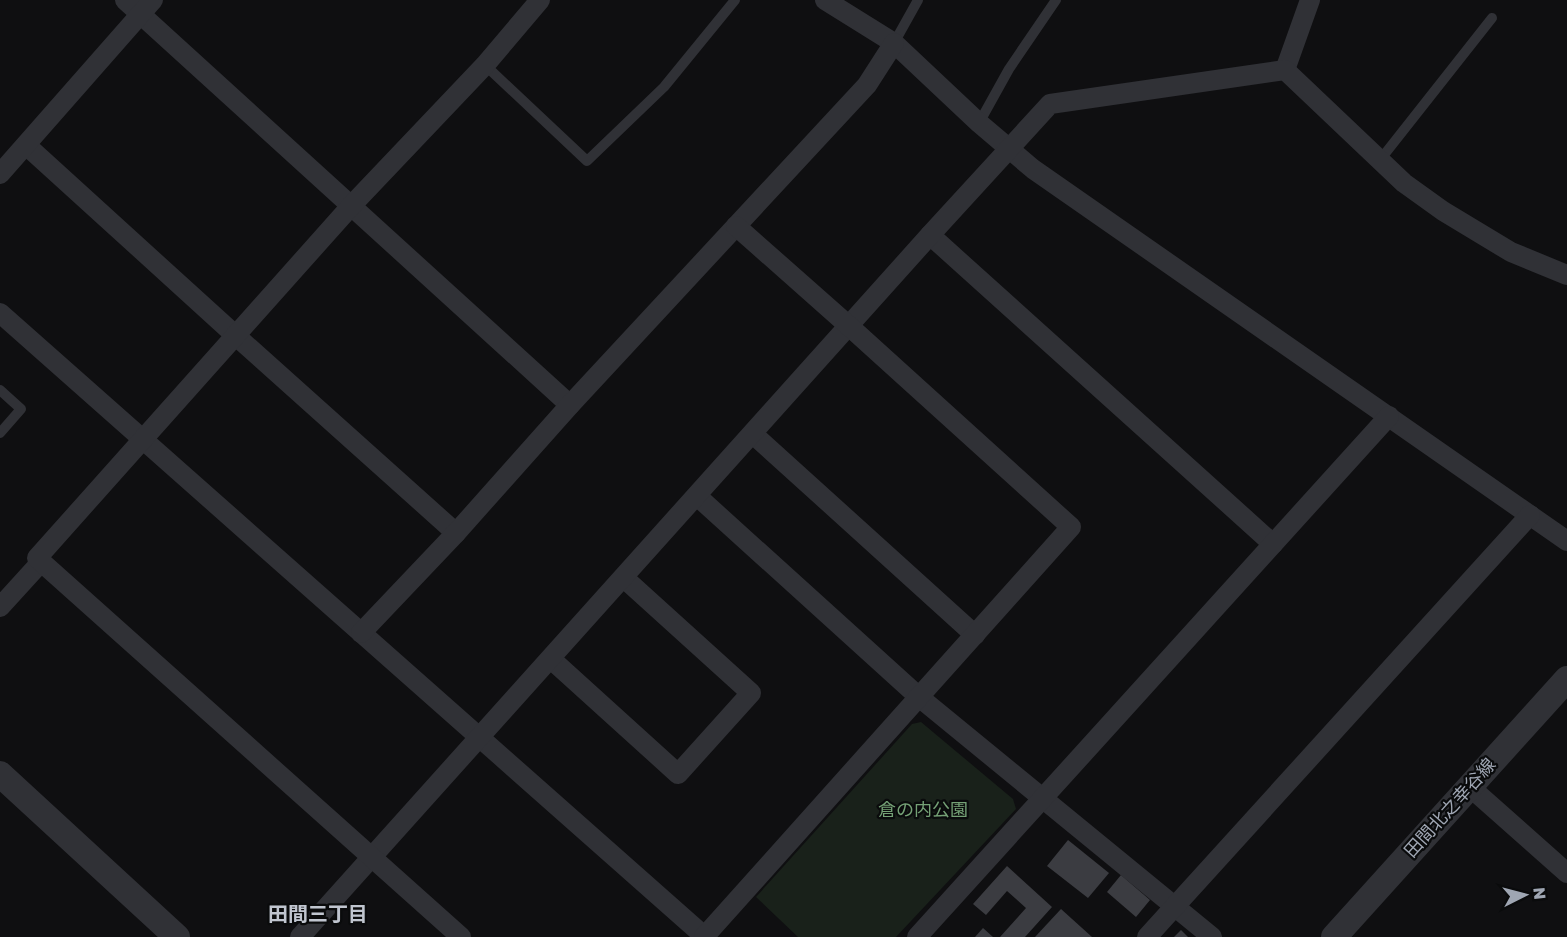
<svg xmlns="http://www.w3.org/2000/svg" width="1567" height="937" viewBox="0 0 1567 937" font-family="'Golos Text','Noto Sans JP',sans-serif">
  <rect width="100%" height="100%" fill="#0f0f11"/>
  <polygon fill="#19211a" points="921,722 1013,799 1016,809 896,937 798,937 756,897 912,724"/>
  <g fill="#3b3c41">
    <polygon points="1068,840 1109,873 1088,898 1047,866"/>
    <polygon points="1007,866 1052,907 1025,937 1000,937 1026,908 1007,891 986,915 973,904"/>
    <polygon points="1121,875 1150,900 1136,917 1107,892"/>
    <polygon points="1061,909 1092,937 1035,937"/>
    <polygon points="983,928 993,937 975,937"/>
    <polygon points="1181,930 1188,937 1174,937"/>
  </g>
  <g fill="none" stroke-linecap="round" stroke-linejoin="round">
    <g stroke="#303136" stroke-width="10">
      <polyline points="894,43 918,0"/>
      <polyline points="485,65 587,161 664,87 735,0"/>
      <polyline points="979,123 1009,69 1056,0"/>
      <polyline points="1380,160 1492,18"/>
      <polyline points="0,390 21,409 0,433"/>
    </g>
    <g stroke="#303136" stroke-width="20">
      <polyline points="125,0 570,405"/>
      <polyline points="825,0 894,43 979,123 1033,169 1567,541"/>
      <polyline points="1285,70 1310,0"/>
      <polyline points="26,145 235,335 456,533"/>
      <polyline points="0,174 153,0"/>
      <polyline points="930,235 1273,544"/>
      <polyline points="0,313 704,936"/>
      <polyline points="753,434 975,635"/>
      <polyline points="697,496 919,697 1212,937"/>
      <polyline points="0,607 41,562"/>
      <polyline points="361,633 456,533 570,405 867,85 894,43"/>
      <polyline points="551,659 678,774 751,693 624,578"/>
      <polyline points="1470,787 1567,873"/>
      <polyline points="300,937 930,235 1050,104 1285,70 1404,183 1443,211 1511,252 1567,275"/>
      <polyline points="461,937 37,558 351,206 485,65 540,0"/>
      <polyline points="704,937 1071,527 849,326 736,226"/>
      <polyline points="917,937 1389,416"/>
      <polyline points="1147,937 1530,515"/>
    </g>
    <g stroke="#303136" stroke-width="26">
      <polyline points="0,774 177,937"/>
      <polyline points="1334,937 1567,679"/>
    </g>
  </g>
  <g text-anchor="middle" stroke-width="4.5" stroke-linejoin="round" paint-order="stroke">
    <g font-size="18" fill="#9fa6b3" stroke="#0a0b0c">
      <text transform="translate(1450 808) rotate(-48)" y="6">田間北之幸谷線</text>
    </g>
    <g font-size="18" fill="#74a075" stroke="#0a0b0c">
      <text x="923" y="816">倉の内公園</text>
    </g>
    <g font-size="20" font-weight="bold" fill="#c0c5cf" stroke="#0a0b0c">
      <text x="318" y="921">田間三丁目</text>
    </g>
  </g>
  <g transform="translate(1525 895) rotate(84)" stroke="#0a0b0c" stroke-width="4.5" paint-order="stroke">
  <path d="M0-4.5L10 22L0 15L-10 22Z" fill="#9fa6b3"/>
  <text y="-9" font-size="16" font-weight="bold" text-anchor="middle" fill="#9fa6b3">N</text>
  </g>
</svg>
